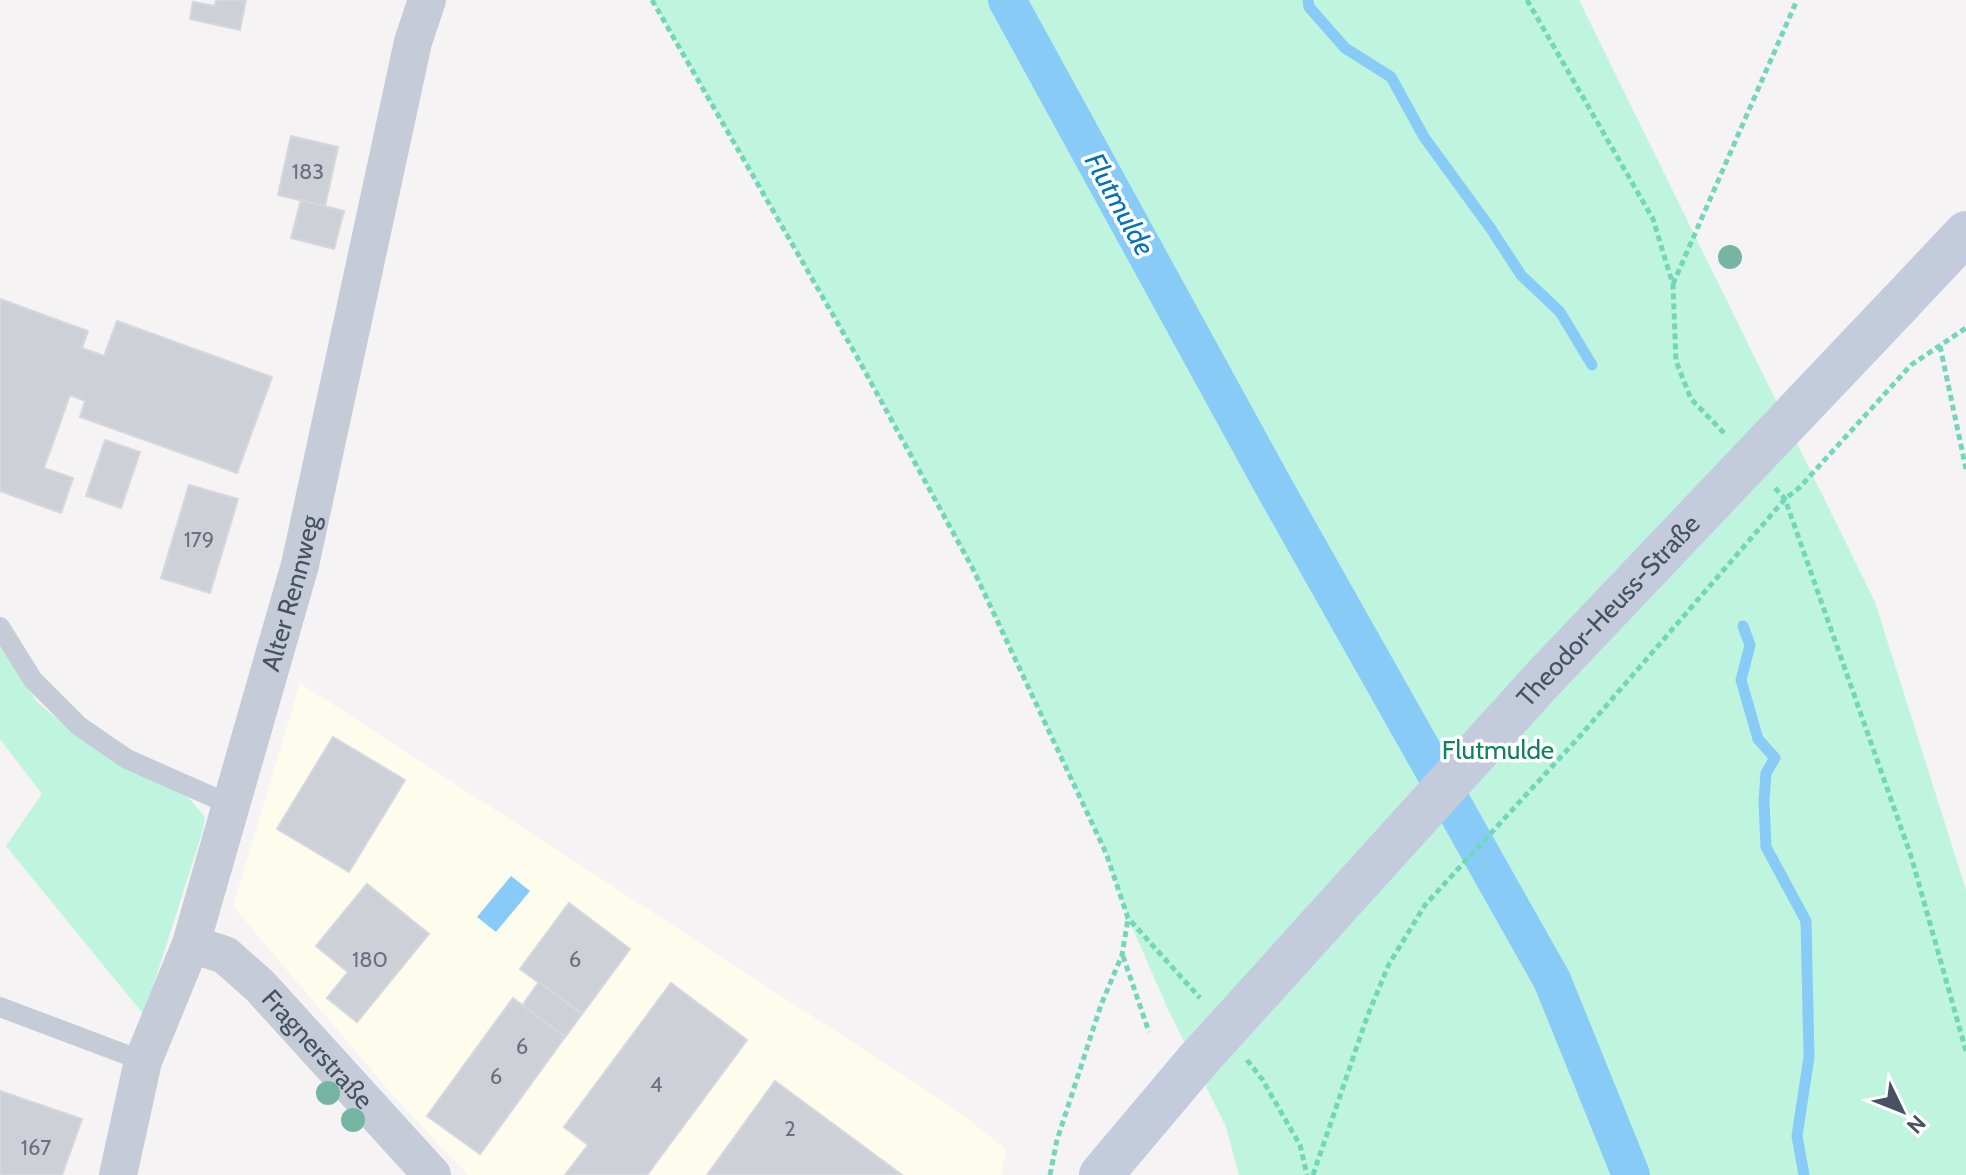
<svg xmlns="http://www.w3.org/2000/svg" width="1966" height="1175" viewBox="0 0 1966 1175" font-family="Cabin,sans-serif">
  <rect width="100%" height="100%" fill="#f5f3f3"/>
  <polygon fill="#fefced" points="300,683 952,1107 1006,1149 1001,1175 468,1175 395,1098 233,906"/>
  <g fill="#bff5de">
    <polygon points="652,0 1579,0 1875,602 1966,890 1966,1175 1239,1175 1226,1127 1167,1007 1128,918 1106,853 973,569 856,355"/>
    <polygon points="0,646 38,703 83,740 187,796 205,817 202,833 144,1015 6,846 42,794 0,739"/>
  </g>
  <polygon fill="#88cbf6" points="511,876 530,891 496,932 477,917"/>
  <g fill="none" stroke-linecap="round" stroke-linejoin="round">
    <g stroke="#88cbf6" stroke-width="11">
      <polyline points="1308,0 1309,7 1345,48 1391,77 1424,137 1491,229 1521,275 1560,312 1592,365"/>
      <polyline points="1743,626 1750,645 1741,680 1758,739 1775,758 1766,773 1764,801 1766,847 1806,921 1809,1057 1797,1136 1804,1175"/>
    </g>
    <polyline stroke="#88cbf6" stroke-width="38" points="1007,0 1274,487 1552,980 1631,1175"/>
  </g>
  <g fill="#ced0d8" stroke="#d6d7de" stroke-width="2">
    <polygon points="216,0 246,0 240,30 190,19 193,2 215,6"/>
    <polygon points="291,136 338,147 325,206 278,195"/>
    <polygon points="301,200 344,211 334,249 291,238"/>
    <polygon points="0,299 88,331 82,348 104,356 117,321 272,377 237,473 80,417 85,401 70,395 44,468 73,478 61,513 0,491"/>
    <polygon points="105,440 140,452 121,508 86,496"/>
    <polygon points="189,485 238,499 210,593 161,578"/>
    <polygon points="333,737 405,780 349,872 277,829"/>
    <polygon points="367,884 429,934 357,1022 327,998 348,972 316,946"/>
    <polygon points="569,903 630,949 582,1014 520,969"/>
    <polygon points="539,982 582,1014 565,1037 522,1006"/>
    <polygon points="671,983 747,1040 647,1175 565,1175 588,1145 564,1127"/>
    <polygon points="513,998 565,1037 480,1154 427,1116"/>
    <polygon points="775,1081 902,1175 707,1175"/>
    <polygon points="0,1091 82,1119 62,1175 0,1175"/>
  </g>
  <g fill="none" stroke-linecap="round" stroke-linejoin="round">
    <g stroke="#72d7b8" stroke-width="5" stroke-dasharray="6 4" stroke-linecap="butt">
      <polyline points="652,0 856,355 973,569 1106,853 1128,918 1200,998"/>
      <polyline points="1527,0 1653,219 1673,285 1676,361 1691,399 1725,434"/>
      <polyline points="1673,284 1797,0"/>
      <polyline points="1940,346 1966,469"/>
      <polyline points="1775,488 1785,499 1911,856 1966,1051"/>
      <polyline points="1123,956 1149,1032"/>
      <polyline points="1247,1060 1262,1079 1300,1145 1307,1175"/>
      <polyline points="1050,1175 1057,1140 1101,1005 1122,955 1128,919"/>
      <polyline points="1313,1175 1367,1017 1389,964 1425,905 1580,736 1785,499 1800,487 1911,365 1966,328"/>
    </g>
    <g stroke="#c5ccd8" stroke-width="20">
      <polyline points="0,627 33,680 79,726 127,759 231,805"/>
      <polyline points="0,1007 143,1061"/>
    </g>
    <g stroke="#c5ccd8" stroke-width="38">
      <path id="s1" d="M 191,944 L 225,955 L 260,986 L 432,1175"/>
      <path id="s2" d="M 118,1175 L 143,1061 L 191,944 L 300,565 L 413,42 L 427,0"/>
    </g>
    <g stroke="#c4cbdd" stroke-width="44">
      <polyline points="1900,303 1966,233"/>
      <polyline points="1101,1175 1197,1061"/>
    </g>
    <path stroke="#c4cbdd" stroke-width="44" id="s3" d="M 1197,1061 L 1542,680 L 1900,303"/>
  </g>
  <g fill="#76b5a1">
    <circle cx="1730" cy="257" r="12"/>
    <circle cx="328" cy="1093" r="12"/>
    <circle cx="353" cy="1120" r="12"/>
  </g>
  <g text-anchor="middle" stroke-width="7" stroke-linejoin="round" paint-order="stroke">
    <g font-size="22" fill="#6a7180">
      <text x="308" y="179">183</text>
      <text x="199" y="547">179</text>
      <text x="370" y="967">180</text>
      <text x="575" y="967">6</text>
      <text x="522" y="1054">6</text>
      <text x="496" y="1084">6</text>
      <text x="656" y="1092">4</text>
      <text x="790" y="1136">2</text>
      <text x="36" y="1155">167</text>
    </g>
    <g font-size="26" fill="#485163" stroke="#fff">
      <text dy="9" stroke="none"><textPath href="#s2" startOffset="608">Alter Rennweg</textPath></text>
      <text dy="9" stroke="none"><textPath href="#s3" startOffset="610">Theodor-Heuss-Straße</textPath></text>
      <text dy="9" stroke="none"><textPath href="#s1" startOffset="168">Fragnerstraße</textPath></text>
    </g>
    <g font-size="26" fill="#0e825e" stroke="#fff">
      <text x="1498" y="759">Flutmulde</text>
    </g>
    <g font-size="28" font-style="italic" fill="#0073bd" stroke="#fff">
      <text transform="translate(1120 204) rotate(61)" y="10">Flutmulde</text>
    </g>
  </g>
  <g transform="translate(1902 1111) rotate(133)" stroke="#ffffff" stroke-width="6" paint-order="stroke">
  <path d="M0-6L14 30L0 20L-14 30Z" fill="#485163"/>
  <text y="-12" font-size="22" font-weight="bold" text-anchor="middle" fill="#485163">N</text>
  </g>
</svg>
